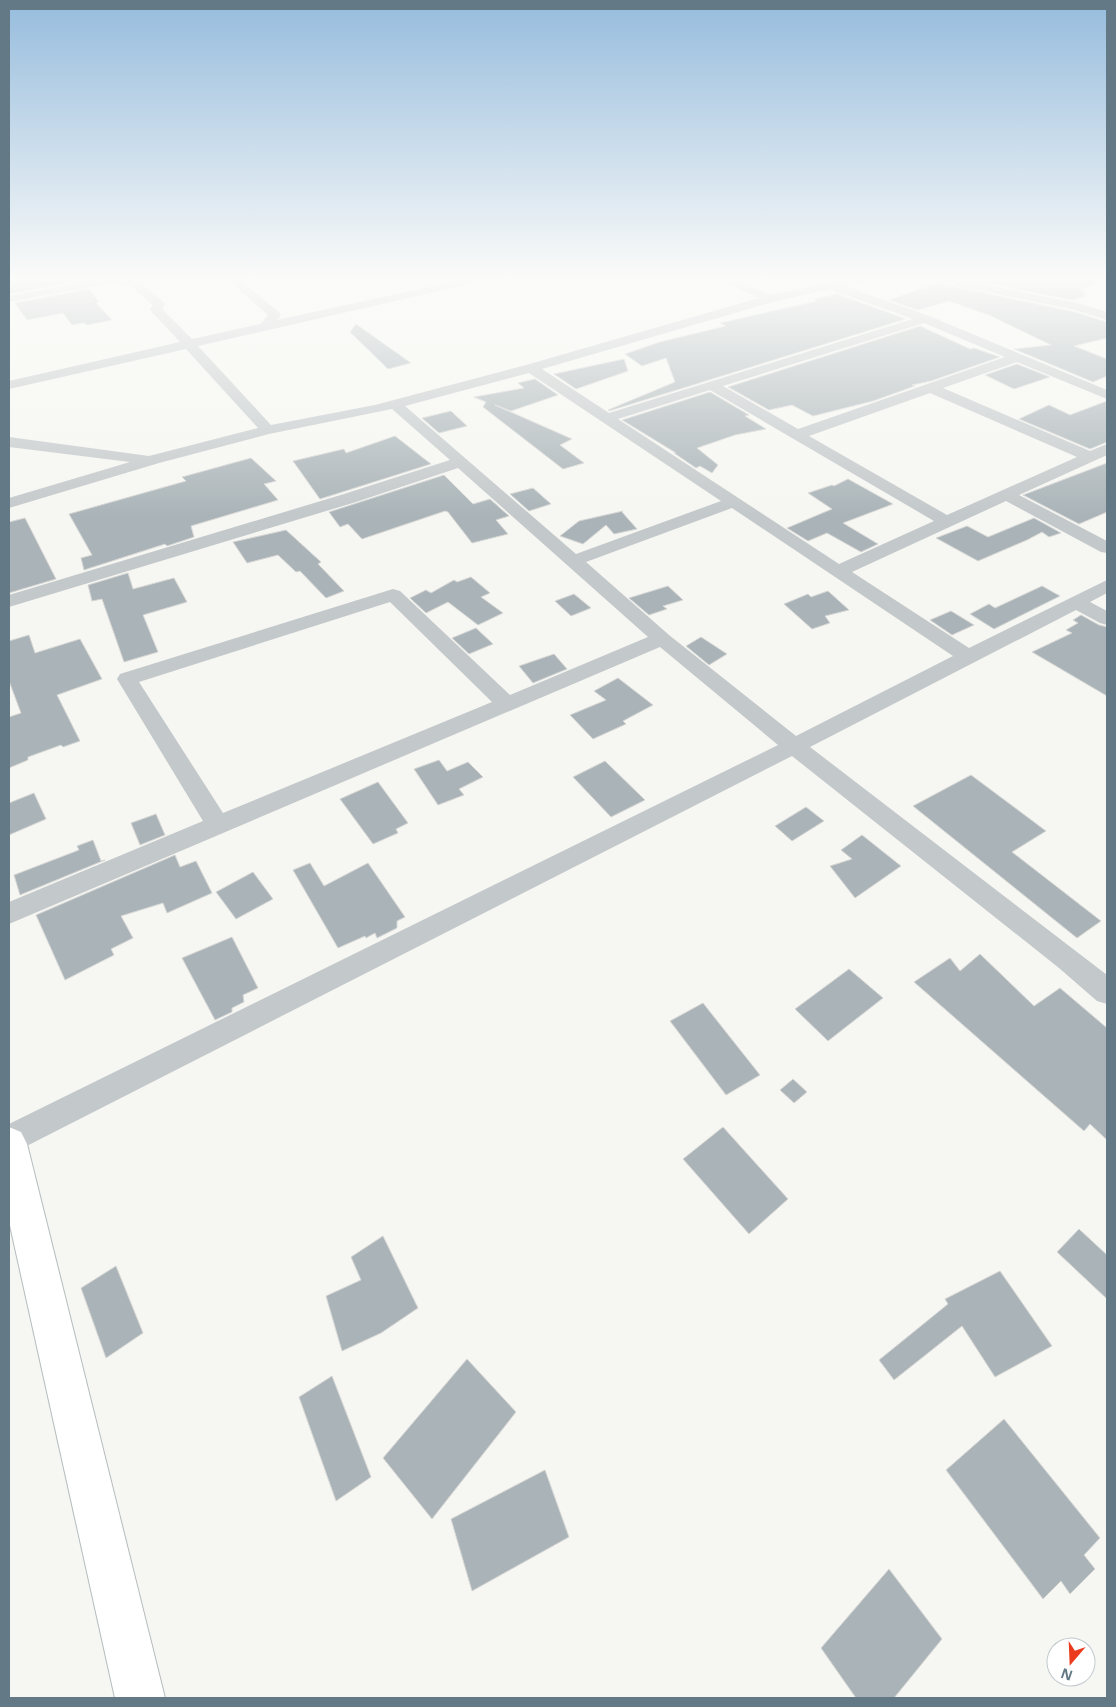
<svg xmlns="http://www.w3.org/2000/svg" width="1116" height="1707" viewBox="0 0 1116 1707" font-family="'Noto Sans',sans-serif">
  <rect width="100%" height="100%" fill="#f6f6f2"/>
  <g fill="#aab4b8" stroke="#d7d7d5">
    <polygon points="9,277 79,277 82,280 9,294"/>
    <polygon points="955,277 1107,277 1107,278 1080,290 1087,292 1083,293 1086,294 1083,295 1085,296 1072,300"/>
    <polygon points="937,283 1075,312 1107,322 1107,338 1074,346 1107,359 1107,376 1093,382 1014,349 1051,345 989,315 949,301 918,310 889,300"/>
    <polygon points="89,289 99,302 96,303 112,320 87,325 84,323 72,325 63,313 27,320 15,303"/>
    <polygon points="837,294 906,319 609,411 608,410 675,382 666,358 642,366 625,354 660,342 726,326 720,323 817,301 814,299"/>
    <polygon points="356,324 411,363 388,369 350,332"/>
    <polygon points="920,326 970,349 974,348 1000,357 931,381 912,385 915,386 873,401 813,416 792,405 769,410 728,387"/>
    <polygon points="624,359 628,371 576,389 554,374"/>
    <polygon points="1017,364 1050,377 1014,389 985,375"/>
    <polygon points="535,379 558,395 511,411 495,405 572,439 560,445 584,463 563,469 483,407 486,402 474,397 524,388 518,383"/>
    <polygon points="710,392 749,415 745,416 766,429 735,435 697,448 718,465 712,473 700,466 696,468 674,453 676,453 622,420"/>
    <polygon points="1107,401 1107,442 1090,449 1019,419 1049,405 1070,415"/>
    <polygon points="451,411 467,426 439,433 422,418"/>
    <polygon points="395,436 431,464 320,499 293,461 344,449 346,453"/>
    <polygon points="251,458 276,481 264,484 278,500 191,526 194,537 167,546 165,544 84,570 81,558 92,555 69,514 186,481 182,477"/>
    <polygon points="1107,463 1107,512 1079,524 1023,495"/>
    <polygon points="444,475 473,504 490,499 509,516 496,520 508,534 472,543 448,512 445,511 362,539 348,524 340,527 329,512"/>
    <polygon points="848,479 893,504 843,523 878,544 861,552 827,533 808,541 787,528 832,509 808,493 832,485 834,486"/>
    <polygon points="533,488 551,504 529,511 510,494"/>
    <polygon points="623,511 622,512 637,529 614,534 606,525 583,544 560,536 579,521"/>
    <polygon points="25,518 56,579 9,593 9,522"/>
    <polygon points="1034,518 1061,533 1049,537 1042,532 1027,540 978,561 936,538 967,526 988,537"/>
    <polygon points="286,530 321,562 318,564 344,591 326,598 300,571 296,572 278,555 247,563 233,542"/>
    <polygon points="128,573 133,589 174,578 187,602 143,615 158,652 124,662 102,599 92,601 88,585"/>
    <polygon points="471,577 490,593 481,597 503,613 478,625 448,602 426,613 410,598 426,590 431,593 454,580 457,582"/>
    <polygon points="668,586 683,600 663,606 667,609 649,615 629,598"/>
    <polygon points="1042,586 1060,596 994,629 970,614 989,604 995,608"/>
    <polygon points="828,591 849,610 825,616 830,623 812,629 784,604 808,594 811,597"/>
    <polygon points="574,594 591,608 571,616 555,601"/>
    <polygon points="951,611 974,625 952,635 930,620"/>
    <polygon points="1081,615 1099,625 1107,627 1107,696 1032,652 1072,633 1066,630 1078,623 1073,620"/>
    <polygon points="476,628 493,644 469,654 452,638"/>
    <polygon points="29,635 35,653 80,639 102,679 57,695 80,741 63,747 61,745 28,757 28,760 9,768 9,717 21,713 9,681 9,641"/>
    <polygon points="701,637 727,654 709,665 686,646"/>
    <polygon points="554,654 567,669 533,683 519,666"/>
    <polygon points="618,678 653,705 623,721 626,724 593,739 570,715 606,700 594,691"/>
    <polygon points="439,760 447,771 468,762 483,777 459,789 464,795 438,805 414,769"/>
    <polygon points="605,761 645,800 611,817 573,777"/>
    <polygon points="971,775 1046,831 1012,852 1101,921 1077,938 913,806"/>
    <polygon points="378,782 408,823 396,829 398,833 373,844 340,799"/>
    <polygon points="34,793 46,819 9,835 9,803"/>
    <polygon points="806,807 824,821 792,841 775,826"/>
    <polygon points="156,814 165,835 140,845 131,823"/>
    <polygon points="862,835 901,866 855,898 830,866 852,859 841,850"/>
    <polygon points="93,840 101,861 105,860 20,895 14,875 79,850 77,846"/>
    <polygon points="175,855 180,867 196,861 212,893 167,913 163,903 121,916 133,938 111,949 114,955 65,980 36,915"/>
    <polygon points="310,863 324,886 368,863 405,917 397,921 397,928 377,938 375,933 366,938 365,936 338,948 293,870"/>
    <polygon points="253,872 273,899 236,919 216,892"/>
    <polygon points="232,937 258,988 243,995 244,1002 232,1008 232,1012 215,1020 182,958"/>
    <polygon points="980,954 1034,1006 1060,988 1107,1028 1107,1140 1090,1124 1084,1131 914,982 950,958 960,971"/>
    <polygon points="849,969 883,998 828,1041 795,1009"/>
    <polygon points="703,1003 760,1075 726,1095 670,1021"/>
    <polygon points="793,1079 807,1092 794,1103 780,1090"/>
    <polygon points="723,1127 788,1199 749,1234 683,1159"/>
    <polygon points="1079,1229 1107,1255 1107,1299 1057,1252"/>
    <polygon points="383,1236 418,1308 381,1333 342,1351 326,1296 361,1280 351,1257"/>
    <polygon points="116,1266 143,1333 106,1358 81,1288"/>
    <polygon points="1000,1271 1052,1346 995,1377 962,1326 894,1380 879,1360 948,1304 945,1299"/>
    <polygon points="467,1359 516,1412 432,1519 383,1458"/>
    <polygon points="332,1376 371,1477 336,1501 299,1397"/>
    <polygon points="1004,1419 1100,1538 1084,1555 1095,1569 1070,1594 1061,1581 1043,1599 946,1470"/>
    <polygon points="545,1470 569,1537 472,1591 451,1519"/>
    <polygon points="889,1569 942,1639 894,1698 856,1698 821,1648"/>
  </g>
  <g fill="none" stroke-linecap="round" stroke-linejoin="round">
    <defs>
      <polygon id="secondary" points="9,1127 21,1132 27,1144 165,1698 115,1698 9,1221"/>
    </defs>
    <use href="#secondary" stroke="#b5bcbf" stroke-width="2"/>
    <g fill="#c3c8ca" fill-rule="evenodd">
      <path d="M 111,277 C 139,278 142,284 163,301 L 165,304 L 162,309 L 192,339 L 261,324 L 268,315 L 225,277 L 236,277 L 279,312 L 281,315 L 277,320 L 474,277 L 493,277 L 487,280 L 198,346 L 271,425 L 375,405 L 526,365 L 759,298 L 717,279 L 716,277 L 729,277 L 771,295 L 830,282 L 864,277 L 889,277 L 888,279 L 884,280 L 845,286 L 929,316 L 1107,390 L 1107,399 L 1017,362 L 943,388 L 1090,451 L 1107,444 L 1107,455 L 1019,495 L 1107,541 L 1107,553 L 1101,552 L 1006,501 L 852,572 L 969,648 L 1107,580 L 1107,593 L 1090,602 L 1107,611 L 1107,625 L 1100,623 L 1076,610 L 810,747 L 1107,975 L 1107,1004 L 1097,1001 L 1059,968 L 792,756 L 9,1155 L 9,1124 L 778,745 L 660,647 L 9,924 L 9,902 L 203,821 L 117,679 L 120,674 L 393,589 L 400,591 L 510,695 L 648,637 L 458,468 L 356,502 L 9,607 L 9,595 L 344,494 L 450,460 L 392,409 L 269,434 L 159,463 L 9,508 L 9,498 L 130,462 L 9,447 L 9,437 L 149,456 L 258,428 L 186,349 L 9,389 L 9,381 L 180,342 L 152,312 L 150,309 L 153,305 L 131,286 L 111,283 L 9,302 L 9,296 ZM 829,289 L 913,319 L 609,413 L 542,369 L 773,302 ZM 924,323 L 1005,357 L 798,429 L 723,386 ZM 529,373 L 721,501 L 576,554 L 405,406 ZM 710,390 L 934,521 L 839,564 L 618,419 ZM 930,393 L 1077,457 L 947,515 L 809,436 ZM 732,508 L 953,656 L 796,736 L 669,635 L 586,562 ZM 390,602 L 492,702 L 223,813 L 139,682 Z"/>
      <polygon points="924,277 945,277 1078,303 1107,312 1107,320 1075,310 930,280"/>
    </g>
    <use href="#secondary" fill="#fff" fill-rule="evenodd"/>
  </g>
  <linearGradient id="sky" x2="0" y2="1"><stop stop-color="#96bcdd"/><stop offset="0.54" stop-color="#fbfbf9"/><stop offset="1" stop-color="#fbfbf9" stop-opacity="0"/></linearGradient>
  <rect width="1116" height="516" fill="url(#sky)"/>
  <rect width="1116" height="1707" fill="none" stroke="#637985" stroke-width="20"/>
  <g transform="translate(1071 1662) rotate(199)"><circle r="24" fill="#ffffff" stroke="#c1c9ce"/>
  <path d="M0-4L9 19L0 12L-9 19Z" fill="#ec3b1c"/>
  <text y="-8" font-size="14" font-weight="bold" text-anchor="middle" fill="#637985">N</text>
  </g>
</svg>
